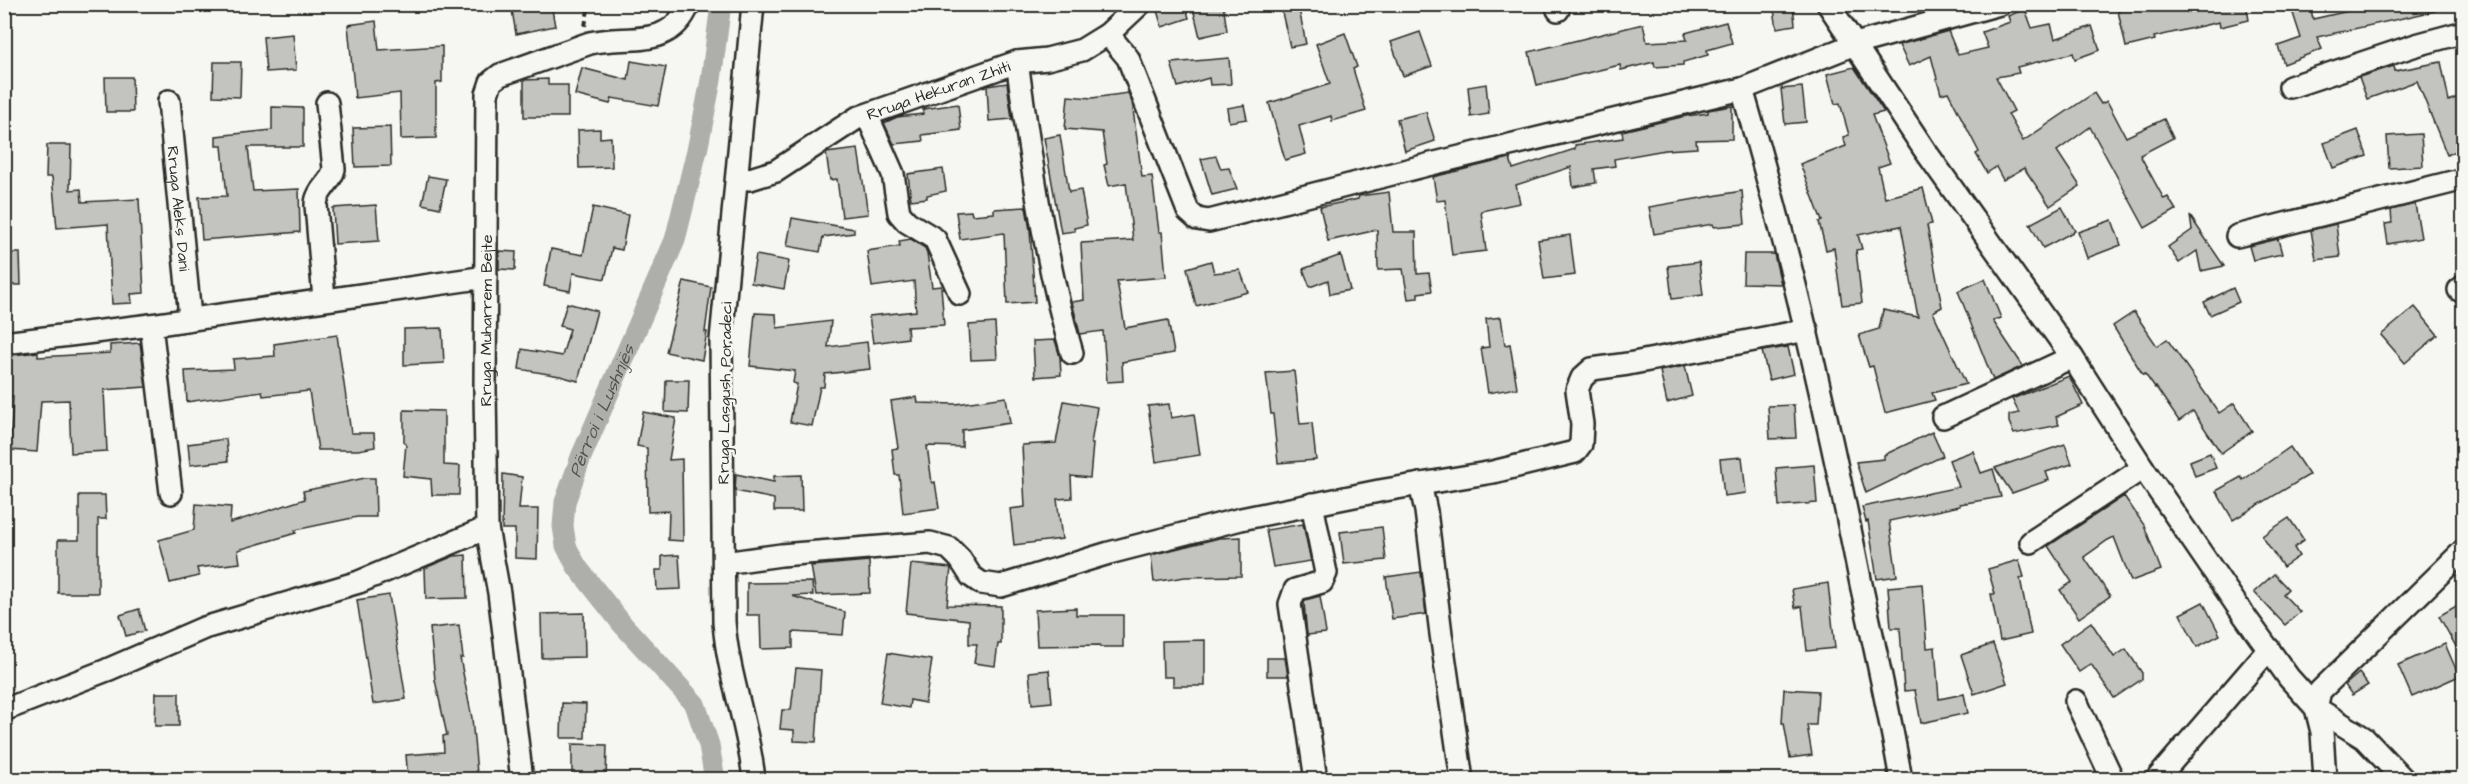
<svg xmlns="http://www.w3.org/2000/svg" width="2468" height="784" viewBox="0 0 2468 784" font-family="'Architects Daughter',sans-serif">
  <rect width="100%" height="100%" fill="#f6f6f2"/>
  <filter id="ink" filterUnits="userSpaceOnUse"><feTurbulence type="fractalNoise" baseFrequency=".0167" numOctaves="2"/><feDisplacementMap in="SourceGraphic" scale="12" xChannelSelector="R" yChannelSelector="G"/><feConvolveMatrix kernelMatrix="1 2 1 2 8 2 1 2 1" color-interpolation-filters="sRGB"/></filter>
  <g filter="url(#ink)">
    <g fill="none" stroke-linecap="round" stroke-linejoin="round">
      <path stroke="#aeaeab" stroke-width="21" id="s1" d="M 715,780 L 709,745 L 695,704 L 623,625 L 577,567 L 566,546 L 563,526 L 565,502 L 581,457 L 675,240 L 698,146 L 711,80 L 721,4"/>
    </g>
    <g fill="#c3c3c0" stroke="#2b2b2b" stroke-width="1.5">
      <polygon points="511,4 551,4 555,26 516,34"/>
      <polygon points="1155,4 1185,4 1189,18 1162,27"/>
      <polygon points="1210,4 1223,4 1227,31 1200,37 1193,8"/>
      <polygon points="1280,4 1298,4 1306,44 1290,47"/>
      <polygon points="1773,4 1793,4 1795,25 1777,28"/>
      <polygon points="2147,4 2246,4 2249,20 2220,27 2219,22 2154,37 2155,40 2126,47 2118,11"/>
      <polygon points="2290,4 2310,4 2313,19 2379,4 2434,4 2435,11 2317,37 2322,49 2284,64 2278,46 2301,38"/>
      <polygon points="2025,9 2032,28 2051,24 2055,39 2092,26 2100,50 2075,59 2073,53 2017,67 2019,73 1996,77 2014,111 2008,114 2023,141 2094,93 2101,104 2107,101 2126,137 2164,119 2173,138 2140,155 2164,199 2168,197 2176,210 2145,228 2090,127 2057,151 2080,186 2050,206 2024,168 2003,180 1996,167 1987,173 1976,154 1979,152 1948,92 1941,94 1931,56 1909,66 1899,45 1948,31 1958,55 1988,48 1982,32 2010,22 2008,16"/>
      <polygon points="376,21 379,50 442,46 442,82 436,83 436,138 401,139 400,93 355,98 348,25"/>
      <polygon points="1726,22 1732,43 1707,50 1708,55 1683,62 1683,65 1655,67 1654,62 1621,70 1620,65 1537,85 1529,52 1643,24 1647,42 1687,40 1685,33"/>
      <polygon points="1420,32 1432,66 1403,76 1391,42"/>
      <polygon points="1345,33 1357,67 1353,69 1366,111 1332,121 1331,116 1299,126 1306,154 1285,160 1269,103 1330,84 1316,44"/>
      <polygon points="293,34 296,70 266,72 263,37"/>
      <polygon points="1229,58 1231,84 1210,85 1209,78 1178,87 1171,63"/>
      <polygon points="631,61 666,67 658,106 612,98 610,104 575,95 582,68 628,80"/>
      <polygon points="214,62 241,62 240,97 213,96"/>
      <polygon points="2441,62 2449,101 2463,95 2463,148 2447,155 2417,81 2367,99 2359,77 2394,66 2395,71"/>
      <polygon points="1854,67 1884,112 1872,115 1890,163 1878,167 1885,198 1923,188 1932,224 1927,225 1942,307 1933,312 1966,384 1932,393 1935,400 1885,413 1873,366 1869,367 1859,335 1879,329 1883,310 1918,317 1901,226 1858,235 1862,249 1856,250 1862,303 1842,305 1834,248 1826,250 1819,222 1822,221 1800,164 1846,146 1843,137 1849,135 1840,103 1835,104 1827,74"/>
      <polygon points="105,77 132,77 133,112 106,112"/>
      <polygon points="548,79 548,85 568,85 568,117 524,117 524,80"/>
      <polygon points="1007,83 1012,119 989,121 987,86"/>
      <polygon points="1486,84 1489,114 1471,117 1468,87"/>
      <polygon points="1802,87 1806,122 1785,124 1781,89"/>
      <polygon points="1128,93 1132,102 1142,177 1152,176 1159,232 1162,232 1166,277 1117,281 1125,328 1168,320 1174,353 1122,362 1123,381 1107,382 1103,331 1080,334 1072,302 1084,300 1081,243 1133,240 1126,183 1109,186 1104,165 1107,164 1102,132 1065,129 1068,96 1092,98"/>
      <polygon points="958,104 961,130 922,135 923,141 894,144 884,123 897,117 923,114 923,109"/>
      <polygon points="1244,105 1247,119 1229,122 1227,108"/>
      <polygon points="1732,106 1732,139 1696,140 1697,148 1665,150 1614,159 1615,166 1594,169 1596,183 1573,187 1571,167 1516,185 1520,203 1481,211 1486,251 1452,255 1445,200 1437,201 1433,177 1510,158 1513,169 1575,149 1575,145 1623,138 1622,131 1686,116 1708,113 1708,110"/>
      <polygon points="272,107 303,108 303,147 248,147 253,191 299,189 300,232 202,240 199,197 227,196 222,146 216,146 216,136 272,130"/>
      <polygon points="1426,112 1435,141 1405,151 1397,119"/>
      <polygon points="390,127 391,166 355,167 353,128"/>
      <polygon points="600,129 600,138 611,137 612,167 579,168 578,130"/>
      <polygon points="2358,130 2367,156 2333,168 2324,143"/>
      <polygon points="2421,134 2423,166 2389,168 2387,136"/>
      <polygon points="1060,135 1069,192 1081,190 1087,225 1074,228 1075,231 1061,233 1044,138"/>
      <polygon points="47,145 71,145 70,190 81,189 82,202 139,199 144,293 131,294 132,303 112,304 108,224 57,228 52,177 46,177"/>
      <polygon points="858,149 868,214 842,217 837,179 830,180 826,153"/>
      <polygon points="1216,156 1221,169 1229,168 1237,189 1212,195 1201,159"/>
      <polygon points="943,169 946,191 927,195 927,198 911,200 908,174"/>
      <polygon points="428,176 446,179 440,208 422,204"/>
      <polygon points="1742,191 1745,224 1714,227 1713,224 1654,234 1649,207"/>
      <polygon points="1389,192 1393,232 1416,232 1417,274 1429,273 1432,291 1418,293 1418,298 1408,299 1403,269 1378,270 1377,230 1328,241 1320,207 1358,199 1359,196"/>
      <polygon points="2415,204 2421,238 2388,244 2385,224 2392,223 2391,210"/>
      <polygon points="376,205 379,241 335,244 333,208"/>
      <polygon points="593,207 628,215 622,250 612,248 605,279 573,273 570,291 544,286 551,249 583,255"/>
      <polygon points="1026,207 1030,230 1035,302 1007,304 1004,233 960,239 956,212 971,211 972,215 994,213 994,209"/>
      <polygon points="2062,207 2075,231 2043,248 2030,224"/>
      <polygon points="2190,216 2224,266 2201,271 2197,251 2179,263 2168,247 2192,230"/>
      <polygon points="792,218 854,229 854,233 823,237 820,252 787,246"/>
      <polygon points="2112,220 2121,245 2087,258 2078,232"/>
      <polygon points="2336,224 2340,257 2316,260 2311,230"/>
      <polygon points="1570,235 1575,275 1544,279 1538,240"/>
      <polygon points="911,239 925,248 927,253 932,287 941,286 944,325 907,327 908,338 873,343 869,316 916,311 914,281 872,287 867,251 900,246 899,241"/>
      <polygon points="2278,239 2282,254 2253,260 2249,246"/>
      <polygon points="499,251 516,252 515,270 499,269"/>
      <polygon points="4,253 20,253 21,285 4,285"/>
      <polygon points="1744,254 1774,254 1781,284 1743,283"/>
      <polygon points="756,255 789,261 784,289 751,283"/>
      <polygon points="1341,255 1350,290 1330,294 1328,280 1310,287 1303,269"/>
      <polygon points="1211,261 1214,273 1240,270 1248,292 1196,306 1187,268"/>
      <polygon points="1699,262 1703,295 1672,299 1668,266"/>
      <polygon points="1985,279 2001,318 1993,321 2023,366 1993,380 1958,291"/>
      <polygon points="684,281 711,287 705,332 707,332 702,360 666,352"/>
      <polygon points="2233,288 2239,302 2210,315 2204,302"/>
      <polygon points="567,303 597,311 578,381 560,376 519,369 522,349 562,356 570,329 560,326"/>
      <polygon points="2415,307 2438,335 2405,363 2381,335"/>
      <polygon points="2134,312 2157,346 2167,339 2219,413 2234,403 2252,431 2221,453 2193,411 2179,421 2156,387 2155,388 2145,374 2143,375 2113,326"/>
      <polygon points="755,313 776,314 777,328 831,321 828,347 867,342 870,369 825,374 824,387 820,387 812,426 790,422 797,384 793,383 795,371 750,366"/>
      <polygon points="1501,317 1505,345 1510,344 1517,388 1488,393 1481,348 1489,347 1486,319"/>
      <polygon points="995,323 997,359 971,360 969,325"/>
      <polygon points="442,328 444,363 404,365 404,329"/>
      <polygon points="337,335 351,433 374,433 375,447 358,450 318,450 309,391 263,396 262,391 187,402 185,371 234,369 233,359 275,356 274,344"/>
      <polygon points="1055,340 1060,357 1061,375 1035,377 1033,341"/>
      <polygon points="140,343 146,387 104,390 107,451 71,453 69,400 41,401 37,452 10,450 13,396 4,396 4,356 38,352 38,357 110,353 110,345"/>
      <polygon points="1788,347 1794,374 1769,380 1762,351"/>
      <polygon points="1685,366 1692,396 1667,403 1660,371"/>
      <polygon points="1294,371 1300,424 1312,423 1316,460 1278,463 1273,414 1271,414 1266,373"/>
      <polygon points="2069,376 2083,405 2056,417 2059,425 2014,434 2009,422 2009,415 2019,413 2012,399"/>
      <polygon points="666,380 689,380 688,413 665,412"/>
      <polygon points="917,397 918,403 956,404 1006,397 1010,423 962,430 962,447 927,446 932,483 935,482 939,508 903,513 899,475 895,475 892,449 898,448 891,401"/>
      <polygon points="1064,401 1097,407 1091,444 1093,444 1090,478 1071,476 1072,498 1057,499 1062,539 1014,545 1010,509 1025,507 1022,445 1056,443"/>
      <polygon points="1169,404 1171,418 1194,414 1200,455 1156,462 1148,406"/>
      <polygon points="1794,405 1796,438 1770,439 1768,406"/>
      <polygon points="404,410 444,411 444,465 460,466 459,495 432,495 431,479 403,476 406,444 404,443"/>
      <polygon points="643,412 676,418 669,460 682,459 683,541 668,540 669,511 648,512 647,448 637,446"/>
      <polygon points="1932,432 1943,456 1866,493 1856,462 1884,459 1884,455"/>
      <polygon points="226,439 228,461 190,465 188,444"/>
      <polygon points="2065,444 2072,464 2046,472 2049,480 2012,493 1995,468"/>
      <polygon points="2290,447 2309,475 2233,520 2216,491 2241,477 2243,480"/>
      <polygon points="1973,451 1981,473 1993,469 2001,497 1960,504 1960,506 1889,521 1897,576 1877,579 1868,521 1866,522 1862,507 1959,487 1949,460"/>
      <polygon points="2210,453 2216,468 2195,476 2190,461"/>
      <polygon points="1742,457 1746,493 1724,496 1720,459"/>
      <polygon points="1814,465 1817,503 1779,506 1776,468"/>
      <polygon points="503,474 522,477 519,509 538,509 537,559 515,558 515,529 502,529"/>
      <polygon points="736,474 774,482 774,476 801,475 802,511 774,511 774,499 735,491"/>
      <polygon points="365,478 375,478 376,517 357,517 295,530 296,533 238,550 240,563 197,568 199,576 170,583 159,540 194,530 196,504 231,507 230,523 305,499 303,491"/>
      <polygon points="79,495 105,495 106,519 98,519 98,593 58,593 58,540 79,540"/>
      <polygon points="2124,496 2144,525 2161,570 2131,581 2114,537 2108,540 2084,557 2110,596 2079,618 2060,590 2072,582 2048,546"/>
      <polygon points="2289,518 2304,540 2294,548 2299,556 2283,567 2262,536"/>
      <polygon points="1303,524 1311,561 1273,567 1266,530"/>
      <polygon points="1382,527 1386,560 1344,564 1340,532"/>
      <polygon points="1241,537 1241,576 1185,577 1154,582 1151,555 1219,538"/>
      <polygon points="466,555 467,598 426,599 425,568 454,556"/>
      <polygon points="679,555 681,589 657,590 656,570 662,570 662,556"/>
      <polygon points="2019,560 2024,577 2020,578 2031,634 2000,641 1991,594 1995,594 1988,569"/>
      <polygon points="869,561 870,593 816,595 811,566"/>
      <polygon points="911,564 951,568 947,605 1001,606 1001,644 998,644 995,666 974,663 977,644 969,644 969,620 906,613"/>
      <polygon points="1421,572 1426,614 1392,619 1386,577"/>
      <polygon points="2274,574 2288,589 2283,594 2300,612 2285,625 2254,592"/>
      <polygon points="812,582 813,595 792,596 845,612 843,635 793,632 793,648 761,649 760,615 747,615 747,583"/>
      <polygon points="1828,583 1835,648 1807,651 1802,606 1795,608 1792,589"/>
      <polygon points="1922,584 1927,648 1935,647 1939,699 1964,694 1968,713 1921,723 1915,690 1904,691 1900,628 1891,628 1888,587"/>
      <polygon points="389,595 406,699 373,704 357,600"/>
      <polygon points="1320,596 1326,633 1307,635 1304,603 1305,600"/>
      <polygon points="2203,602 2220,635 2197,647 2180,614"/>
      <polygon points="2463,602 2463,659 2439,616"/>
      <polygon points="1076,608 1076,615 1123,615 1123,647 1100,647 1100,645 1037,646 1035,610"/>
      <polygon points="139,609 145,631 126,636 120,615"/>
      <polygon points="584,613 585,657 542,658 541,614"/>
      <polygon points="2091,622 2114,657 2126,649 2142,673 2142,679 2114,698 2091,664 2079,672 2060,644"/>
      <polygon points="459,625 463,658 460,658 472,718 477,773 425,777 426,780 408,780 406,755 444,752 443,736 447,735 435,680 430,628"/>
      <polygon points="1205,640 1205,686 1173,686 1173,677 1163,677 1162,641"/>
      <polygon points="1993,644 2007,683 1974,694 1961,655"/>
      <polygon points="2445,644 2459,676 2412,697 2398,665"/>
      <polygon points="888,653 932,660 925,703 910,700 909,708 880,703"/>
      <polygon points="1267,658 1285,658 1288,676 1267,676"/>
      <polygon points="796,668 821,670 816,742 794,741 794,730 780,729 782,710 791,710"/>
      <polygon points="1049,670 1052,702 1032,704 1029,672"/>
      <polygon points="2359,673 2368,685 2352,695 2345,685"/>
      <polygon points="1784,689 1818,691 1816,725 1807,725 1812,755 1790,758 1784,723 1782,723"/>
      <polygon points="156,693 179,693 179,726 155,726"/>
      <polygon points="562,703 586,704 585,738 561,738"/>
      <polygon points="572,744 607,745 606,780 572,780"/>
    </g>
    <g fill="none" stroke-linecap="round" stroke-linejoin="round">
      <defs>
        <g id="minor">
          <path d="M 753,4 L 721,340 L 724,622 C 728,677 749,726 754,780"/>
          <polyline points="1556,4 1558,10"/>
          <polyline points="1828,4 1924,149 2072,357 2143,468 2236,604 2289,678 2316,708 2322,732 2325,780"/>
          <polyline points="1108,34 1128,58 1188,211 1197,219 1209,221 1431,164 1742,89 1855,44 2000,4"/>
          <path d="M 1017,62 C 1031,159 1044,258 1072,353"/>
          <polyline points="2290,87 2416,45 2464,32"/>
          <path d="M 1742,89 C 1790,252 1828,417 1861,584 C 1875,649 1890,714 1901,780"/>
          <path id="s2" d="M 169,101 L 190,317"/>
          <polyline points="867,115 893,174 899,213 907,222 935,239 960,294"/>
          <path id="s3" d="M 738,178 L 750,179 L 776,171 L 857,118 L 1017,62 L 1047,59 L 1082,50 L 1108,34 L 1140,4"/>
          <polyline points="2237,236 2464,179"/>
          <polyline points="2459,290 2464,286"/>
          <path d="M 324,299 L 316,205 C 316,190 331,184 334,169 L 327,103"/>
          <polyline points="151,325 171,493"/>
          <polyline points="4,343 151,325 486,277"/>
          <polyline points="1943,417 2072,357"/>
          <polyline points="1420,484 1426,511 1441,634 1462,780"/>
          <polyline points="1312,504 1326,573 1322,582 1295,590 1290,604 1316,780"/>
          <polyline points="2031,542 2143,468"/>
          <polyline points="724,563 781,555 930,543 949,548 960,559 971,576 981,583 1001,586 1109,553 1241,519 1379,491 1493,472 1575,452 1581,444 1582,424 1577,390 1582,378 1592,369 1628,364 1807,330"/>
          <polyline points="2076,701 2113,780"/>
          <polyline points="4,710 107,670 204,628 359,582 487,528"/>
          <path id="s4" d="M 522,780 L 499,593 L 487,528 L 485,389 L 487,94 L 491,82 L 500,75 L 590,43 C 628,34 670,51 689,4"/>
          <polyline points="2156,780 2269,649"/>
          <polyline points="2404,780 2364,738 2316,708 2320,691 2464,550"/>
        </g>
      </defs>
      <use href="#minor" stroke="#2b2b2b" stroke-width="26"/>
      <polyline stroke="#2b2b2b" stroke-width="4" stroke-dasharray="6 4.5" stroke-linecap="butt" points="585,26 589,4"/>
      <use href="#minor" stroke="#f6f6f2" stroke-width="21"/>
    </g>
  </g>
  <g text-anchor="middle" stroke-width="5" stroke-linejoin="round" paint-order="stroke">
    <g font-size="16" fill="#2b2b2b" stroke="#f6f6f2">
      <text dy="6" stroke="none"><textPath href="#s3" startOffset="222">Rruga Hekuran Zhiti</textPath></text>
      <text dy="6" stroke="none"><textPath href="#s2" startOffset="108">Rruga Aleks Dani</textPath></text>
      <text dy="6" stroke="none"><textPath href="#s4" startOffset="462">Rruga Muharrem Bejte</textPath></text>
      <text transform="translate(724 393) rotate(-89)" y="6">Rruga Lasgush Poradeci</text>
    </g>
    <g font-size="18" font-style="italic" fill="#525251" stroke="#f6f6f2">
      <text dy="6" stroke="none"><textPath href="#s1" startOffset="426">Përroi i Lushnjës</textPath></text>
    </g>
  </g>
  <rect width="2468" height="784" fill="none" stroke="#f6f6f2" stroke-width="24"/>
  <rect x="12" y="12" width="2444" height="760" fill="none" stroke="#2b2b2b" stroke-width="2" filter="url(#ink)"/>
</svg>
